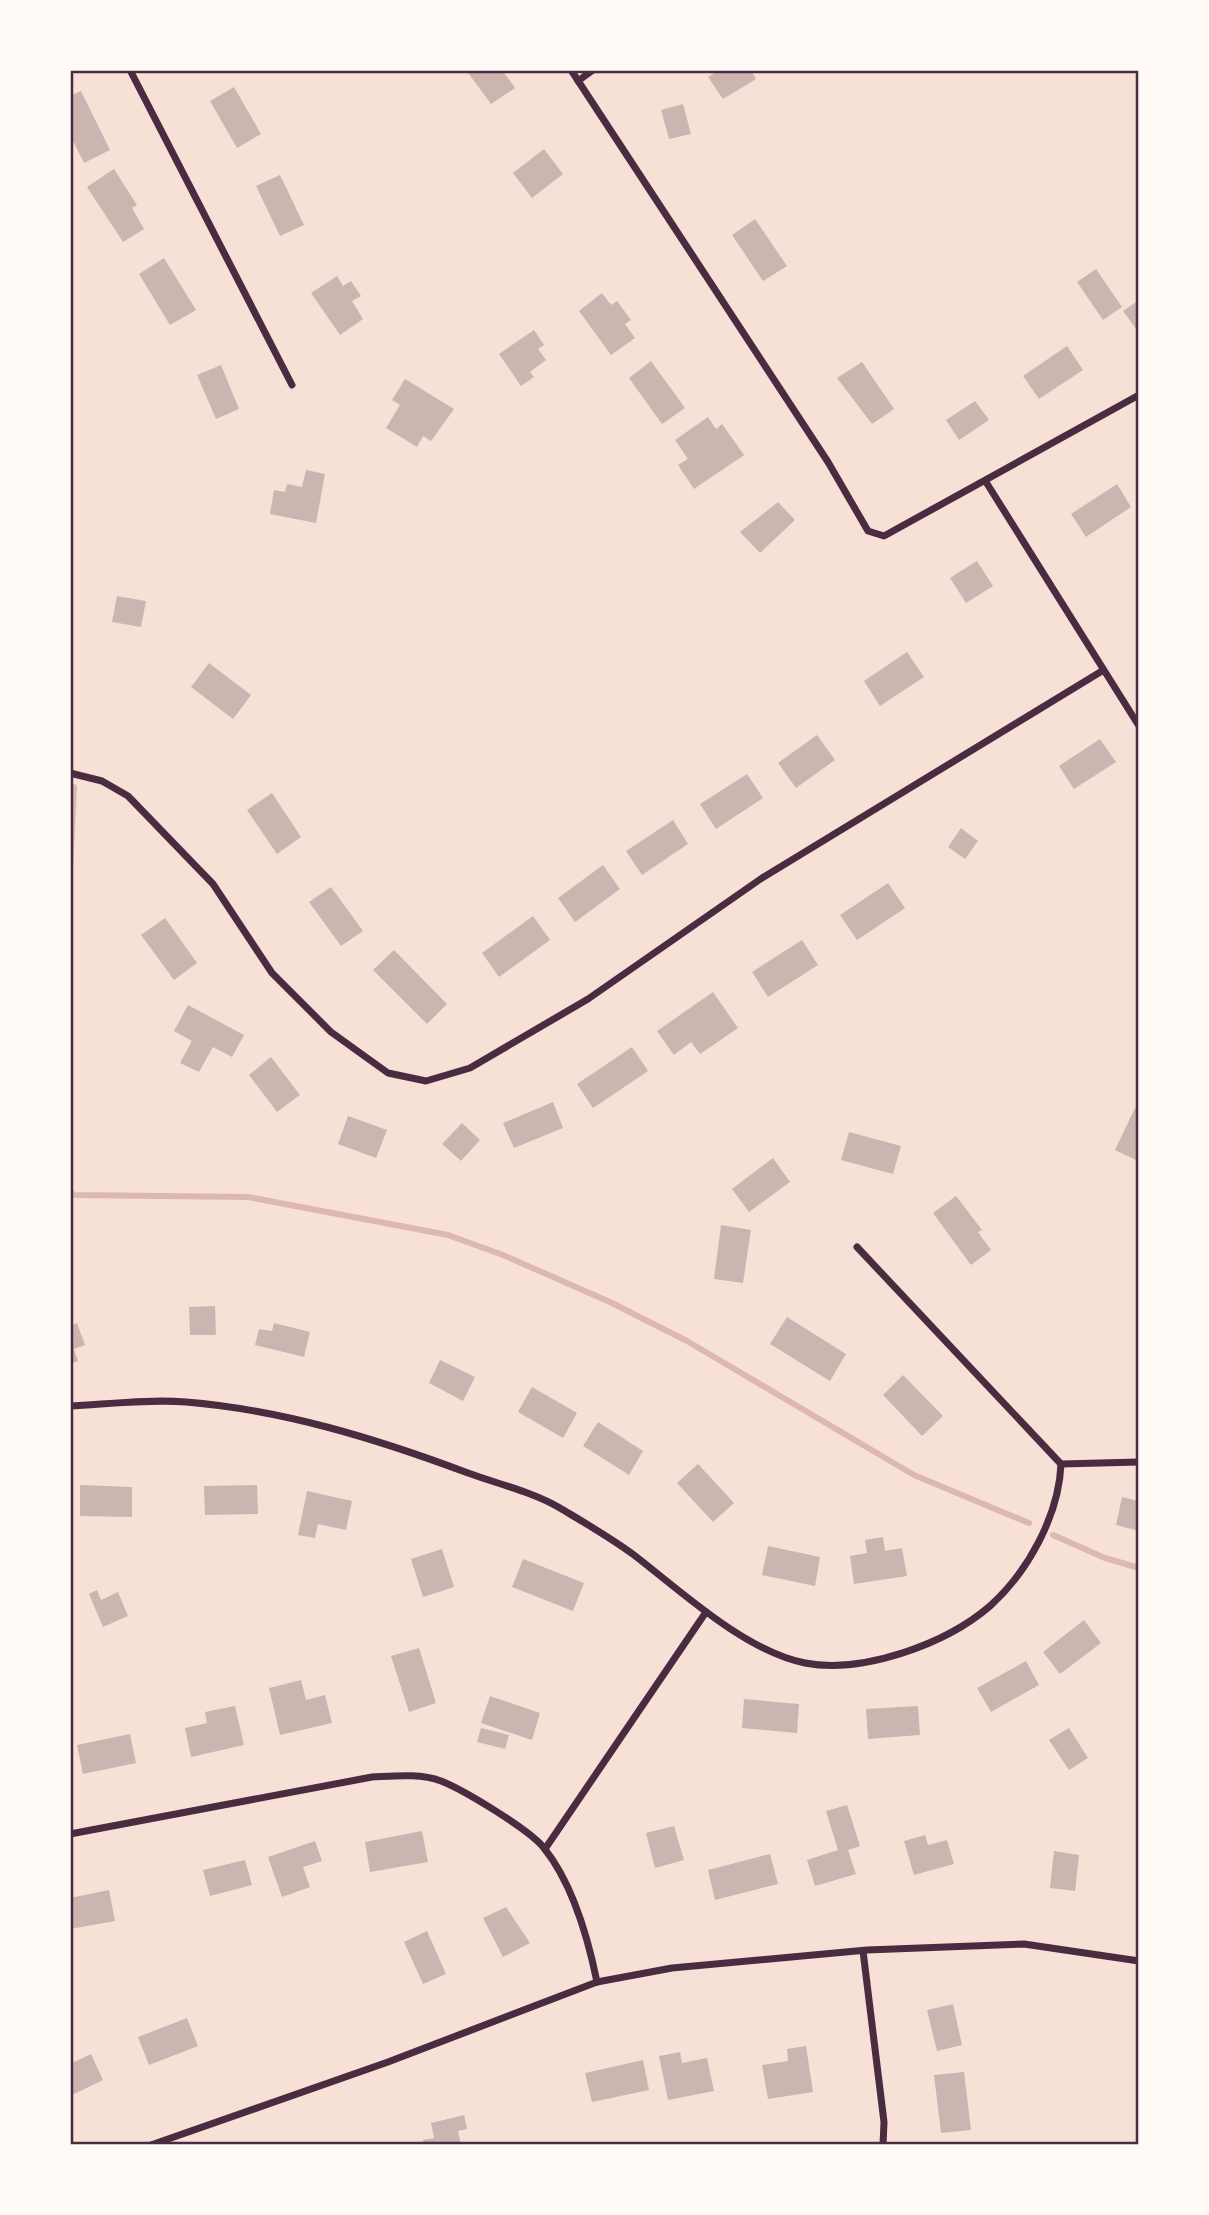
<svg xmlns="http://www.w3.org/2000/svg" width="1209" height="2215" viewBox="0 0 1209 2215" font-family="Spectral,serif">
  <rect width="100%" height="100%" fill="#f7e1d7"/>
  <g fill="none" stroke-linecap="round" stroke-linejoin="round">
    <g stroke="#dcb8b0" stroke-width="6">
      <polyline points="70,869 74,787"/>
      <polyline points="70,1191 74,1195 248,1197 448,1235 503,1255 610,1302 687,1341 914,1475 1029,1523"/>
      <polyline points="1053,1535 1105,1558 1139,1568"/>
    </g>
  </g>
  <g fill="#ccb4b1">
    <polygon points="466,70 502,70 515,88 491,104"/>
    <polygon points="719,70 751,70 756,79 723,99 708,77"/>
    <polygon points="234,87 261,134 237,148 210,101"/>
    <polygon points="81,91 110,150 84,163 70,135 70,96"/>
    <polygon points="683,104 691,134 669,139 661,110"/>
    <polygon points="544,149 563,174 532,198 513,173"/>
    <polygon points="114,169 137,205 132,208 144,229 123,242 87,187"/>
    <polygon points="280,175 304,225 280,236 256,186"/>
    <polygon points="755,219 787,266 763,281 732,235"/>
    <polygon points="164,258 196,310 170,325 139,274"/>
    <polygon points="1096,269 1122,307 1103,320 1077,282"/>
    <polygon points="337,276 343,286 351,281 361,296 352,301 363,319 340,335 311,293"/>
    <polygon points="602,293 611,305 617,301 631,320 625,324 635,338 611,355 579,311"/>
    <polygon points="1139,300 1139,333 1123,311"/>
    <polygon points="534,330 544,345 538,349 546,360 530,372 534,377 521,386 499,354"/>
    <polygon points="1067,346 1083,370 1039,399 1023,376"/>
    <polygon points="651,361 685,408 662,424 629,378"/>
    <polygon points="862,362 894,409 872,424 837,378"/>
    <polygon points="221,365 239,409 216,419 197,375"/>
    <polygon points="405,379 454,409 431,441 423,436 417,447 386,428 400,405 392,400"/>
    <polygon points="975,401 989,420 959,440 946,420"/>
    <polygon points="708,417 716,429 722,424 744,455 694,489 678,465 688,459 675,440"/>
    <polygon points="306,470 325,474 316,523 270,514 274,490 285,492 287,484 302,487"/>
    <polygon points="1117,484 1131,507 1086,537 1071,514"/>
    <polygon points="778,502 795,520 760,553 740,532"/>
    <polygon points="977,561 993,586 966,603 950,578"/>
    <polygon points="117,596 146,601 141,627 112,622"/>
    <polygon points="907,652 924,677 880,706 864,681"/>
    <polygon points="209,663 251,695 233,719 191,687"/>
    <polygon points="817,735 835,760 796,788 778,763"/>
    <polygon points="1100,739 1116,762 1074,789 1059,766"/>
    <polygon points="747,774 763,798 716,829 700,804"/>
    <polygon points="272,793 301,837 277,854 247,810"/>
    <polygon points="673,820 688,844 642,875 626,851"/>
    <polygon points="961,828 978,841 965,859 948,847"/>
    <polygon points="603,865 620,889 575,922 558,898"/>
    <polygon points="888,883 905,908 857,940 840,915"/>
    <polygon points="331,887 363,931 341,946 309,902"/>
    <polygon points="533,916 550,940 499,977 482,953"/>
    <polygon points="165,918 197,963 174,980 141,935"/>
    <polygon points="802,940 818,965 768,997 752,972"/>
    <polygon points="394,950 447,1004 427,1024 373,970"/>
    <polygon points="713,992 738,1028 700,1054 691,1042 674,1055 657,1031"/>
    <polygon points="188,1005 244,1035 232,1057 213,1047 199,1072 180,1063 192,1041 174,1031"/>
    <polygon points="632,1047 648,1071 593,1108 577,1084"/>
    <polygon points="271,1057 300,1095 277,1112 249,1075"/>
    <polygon points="553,1102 563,1128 514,1148 503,1123"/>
    <polygon points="1135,1108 1139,1110 1138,1161 1115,1150"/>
    <polygon points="348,1116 387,1130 376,1158 338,1144"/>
    <polygon points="462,1123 480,1140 461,1161 442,1144"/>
    <polygon points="849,1132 901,1146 893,1174 841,1160"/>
    <polygon points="773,1158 790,1182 749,1212 732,1189"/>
    <polygon points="956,1196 982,1230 978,1232 991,1250 971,1265 933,1213"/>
    <polygon points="721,1225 751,1230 743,1283 714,1279"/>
    <polygon points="215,1306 216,1335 190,1335 189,1307"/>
    <polygon points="787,1317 846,1354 830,1381 770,1344"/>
    <polygon points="77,1323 85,1345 74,1349 78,1361 70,1364 70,1326"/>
    <polygon points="274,1323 310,1332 304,1357 255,1345 259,1329 272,1331"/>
    <polygon points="440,1360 475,1377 463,1401 429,1383"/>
    <polygon points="903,1375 943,1416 922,1436 883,1395"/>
    <polygon points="532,1387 577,1413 563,1438 518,1412"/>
    <polygon points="598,1422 643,1451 629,1475 583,1446"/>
    <polygon points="698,1464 734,1503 713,1522 677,1483"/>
    <polygon points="80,1485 132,1487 132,1517 80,1516"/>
    <polygon points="257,1485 258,1514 205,1515 204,1486"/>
    <polygon points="307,1491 352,1501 346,1530 318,1524 315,1538 298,1535"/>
    <polygon points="1122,1497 1139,1501 1139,1531 1116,1525"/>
    <polygon points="883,1537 885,1551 902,1548 907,1576 854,1584 850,1556 867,1553 865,1540"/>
    <polygon points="768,1546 820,1557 815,1586 762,1575"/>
    <polygon points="442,1549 454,1587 423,1597 411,1559"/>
    <polygon points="523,1559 584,1583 573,1611 512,1587"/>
    <polygon points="97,1590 101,1600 118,1592 128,1616 103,1627 89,1594"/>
    <polygon points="1084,1620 1101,1643 1060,1674 1043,1652"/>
    <polygon points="419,1648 436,1703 409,1712 391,1656"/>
    <polygon points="1026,1661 1039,1685 991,1712 977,1688"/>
    <polygon points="301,1680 306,1700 325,1695 332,1723 280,1735 269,1688"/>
    <polygon points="490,1696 540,1713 532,1740 481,1723"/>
    <polygon points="744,1699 799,1704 797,1733 742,1728"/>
    <polygon points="235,1706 244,1745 191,1757 185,1728 207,1723 205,1712"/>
    <polygon points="918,1706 920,1735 868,1739 866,1709"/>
    <polygon points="481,1728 509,1735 505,1749 477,1742"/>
    <polygon points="1069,1728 1088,1758 1069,1770 1049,1740"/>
    <polygon points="130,1734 136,1763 83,1774 77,1745"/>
    <polygon points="847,1805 860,1846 848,1850 856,1874 815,1886 807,1860 838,1850 826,1811"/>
    <polygon points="674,1826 684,1860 655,1868 646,1833"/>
    <polygon points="422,1831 428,1862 370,1872 365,1842"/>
    <polygon points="925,1835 928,1845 947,1840 954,1864 914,1875 904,1841"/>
    <polygon points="315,1841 322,1861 303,1867 310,1887 282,1897 268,1857"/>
    <polygon points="1054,1851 1079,1855 1075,1891 1050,1888"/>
    <polygon points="770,1854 778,1884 715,1900 708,1870"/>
    <polygon points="245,1860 252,1885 210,1896 203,1870"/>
    <polygon points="109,1890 115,1921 70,1929 70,1898"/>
    <polygon points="506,1907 530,1943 503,1957 483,1918"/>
    <polygon points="427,1931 446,1974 423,1984 404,1942"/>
    <polygon points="953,2004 962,2045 937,2051 927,2010"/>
    <polygon points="187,2018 198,2046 149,2065 138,2037"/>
    <polygon points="806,2046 813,2092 768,2099 762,2065 788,2061 787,2049"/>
    <polygon points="680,2052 682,2063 707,2058 714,2091 668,2100 659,2056"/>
    <polygon points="91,2054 103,2080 70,2096 70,2064"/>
    <polygon points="643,2060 649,2090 592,2102 585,2073"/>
    <polygon points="964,2072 971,2130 941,2133 934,2075"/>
    <polygon points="464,2115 467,2129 458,2131 461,2145 424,2145 423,2140 434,2138 431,2123"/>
  </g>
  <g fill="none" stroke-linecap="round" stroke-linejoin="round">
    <g stroke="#4a2c40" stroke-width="7">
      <polyline points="130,70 292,385"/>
      <polyline points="571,70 828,462 868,531 884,536 1139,395"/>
      <polyline points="578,81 593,70"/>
      <polyline points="986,482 1139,726"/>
      <polyline points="70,773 102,781 128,796 213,884 272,973 331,1032 388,1073 426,1081 470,1068 588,999 762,878 1102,671"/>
      <polyline points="857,1247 1061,1464"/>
      <path d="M 70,1406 C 108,1404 149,1399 186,1402 C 284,1410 377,1439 468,1473 C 498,1484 533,1492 560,1508 C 585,1523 611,1538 634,1555 C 682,1592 745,1651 805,1663 C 863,1674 946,1644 990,1606 C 1028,1572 1059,1515 1061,1464"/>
      <polyline points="1061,1464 1139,1462"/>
      <path d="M 70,1834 L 372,1777 C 394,1776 420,1773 441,1781 C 464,1790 530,1830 544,1848 C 573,1884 588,1938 597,1982"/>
      <polyline points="545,1849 706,1612"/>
      <polyline points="863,1951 884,2122 883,2145"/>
      <polyline points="151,2145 388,2062 597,1982 672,1968 867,1950 1024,1944 1139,1961"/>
    </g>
  </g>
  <rect width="1209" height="2215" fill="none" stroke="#fffaf5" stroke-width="144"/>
  <rect x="72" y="72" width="1065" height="2071" fill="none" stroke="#4a2c40" stroke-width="2.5"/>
</svg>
